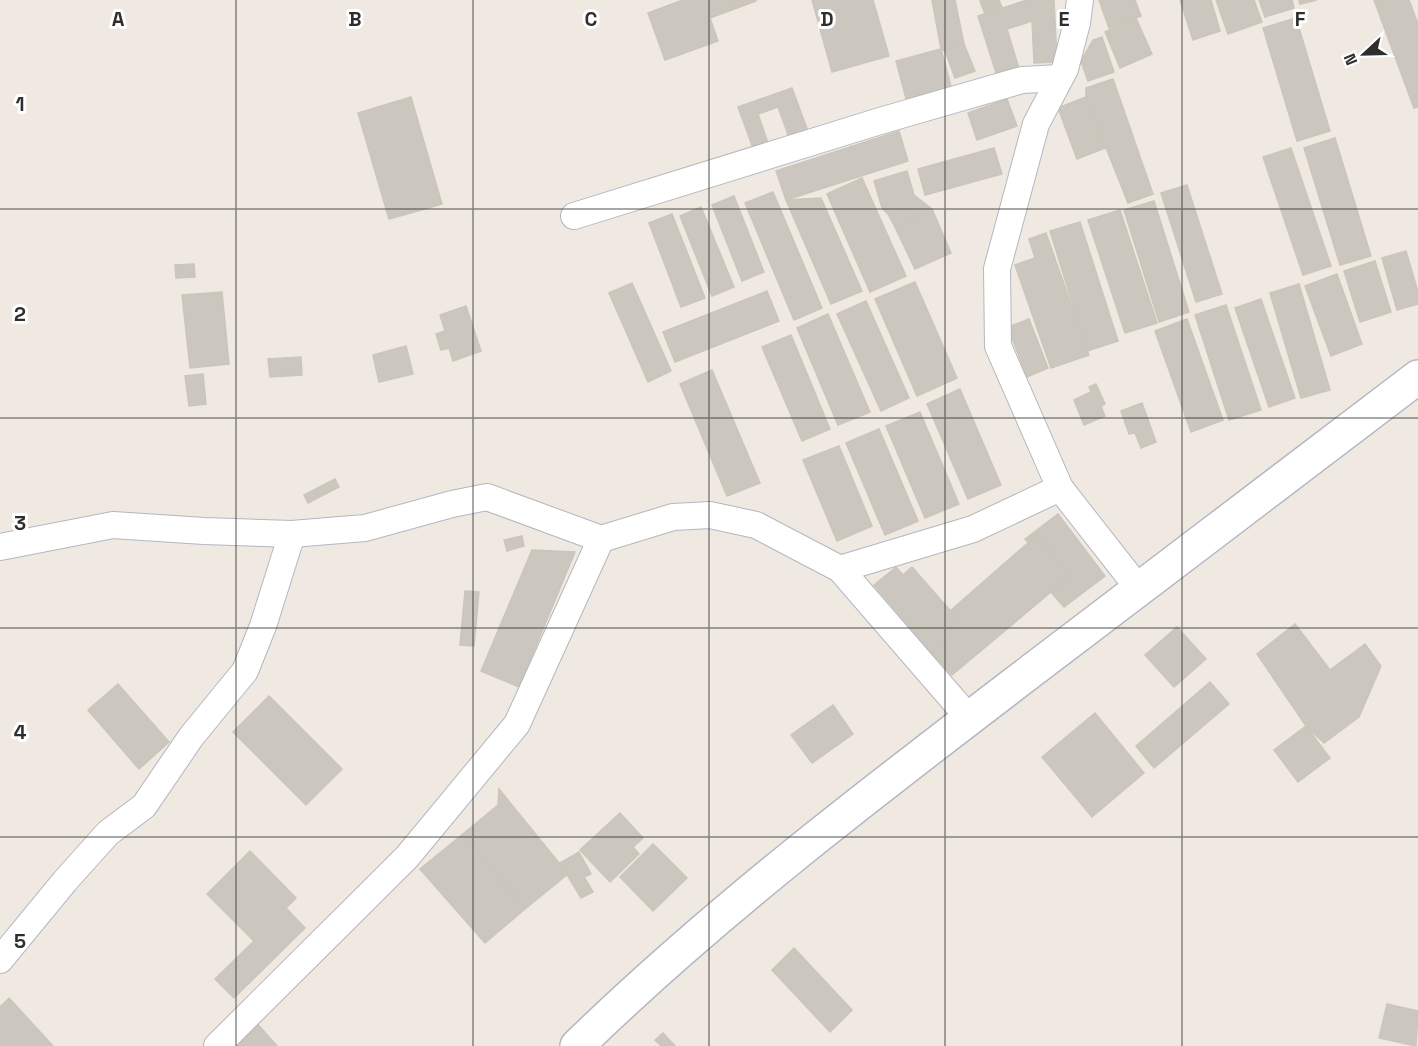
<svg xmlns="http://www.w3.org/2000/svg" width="1418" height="1046" viewBox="0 0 1418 1046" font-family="'Space Grotesk',sans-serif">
  <rect width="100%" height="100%" fill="#efe9e1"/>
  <g fill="#cbc7bf" stroke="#cbc5ba" stroke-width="1.5">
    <polygon points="683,0 756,0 756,1 710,18 718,41 665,60 648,13"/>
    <polygon points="812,0 873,0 889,56 832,72"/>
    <polygon points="932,0 955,0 964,44 945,51 941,49"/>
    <polygon points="999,0 1002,7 985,14 980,1"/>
    <polygon points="1027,0 1054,0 1057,62 1034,63 1032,21 1007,29 1020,72 998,79 978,16"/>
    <polygon points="1099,0 1135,0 1141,16 1109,28"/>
    <polygon points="1180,0 1211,0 1220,31 1193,40"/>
    <polygon points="1216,0 1254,0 1262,22 1228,34"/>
    <polygon points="1259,0 1292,0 1294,8 1265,17"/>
    <polygon points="1299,0 1317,0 1300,4"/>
    <polygon points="1374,0 1409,0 1418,24 1418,107 1414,108"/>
    <polygon points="1136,18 1152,54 1120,68 1105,32"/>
    <polygon points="1296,18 1330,131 1297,141 1263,28"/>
    <polygon points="1102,37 1114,72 1088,81 1081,61 1093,40"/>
    <polygon points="964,44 975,71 955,78 945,51"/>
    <polygon points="941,49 952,90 907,102 896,61"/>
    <polygon points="1113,79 1153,194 1128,203 1086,97 1086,88"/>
    <polygon points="792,88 809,134 790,140 778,107 758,114 768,143 753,148 738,107"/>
    <polygon points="411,97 442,204 389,219 358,113"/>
    <polygon points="1086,97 1105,148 1077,159 1058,108"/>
    <polygon points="1007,99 1017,126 977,140 968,113"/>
    <polygon points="899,131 908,161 786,200 776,171"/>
    <polygon points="1335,138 1371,256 1340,265 1304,148"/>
    <polygon points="994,148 1002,174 925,195 918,169"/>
    <polygon points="1291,148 1331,266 1303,275 1263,157"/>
    <polygon points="907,171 914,195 932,209 895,227 888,214 882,208 874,181"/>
    <polygon points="862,178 906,276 870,292 827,194"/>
    <polygon points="1187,185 1222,294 1196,302 1161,193"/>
    <polygon points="773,192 822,308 794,320 745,203"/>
    <polygon points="734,196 764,272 742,281 712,205"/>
    <polygon points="821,198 862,291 831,304 786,200"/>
    <polygon points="1154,201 1189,312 1159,322 1124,210"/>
    <polygon points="701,207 734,287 712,296 680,216"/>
    <polygon points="932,209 951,253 915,269 895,227"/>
    <polygon points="1120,210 1157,323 1125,333 1088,220"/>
    <polygon points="672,214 705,298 681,307 649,223"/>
    <polygon points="1080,222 1118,341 1087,351 1050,231"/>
    <polygon points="1046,233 1089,355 1051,368 1015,265 1035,258 1029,239"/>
    <polygon points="1406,251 1418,292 1418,304 1397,310 1382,258"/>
    <polygon points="1375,261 1391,312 1360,322 1344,271"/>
    <polygon points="194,264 195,277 176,278 175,265"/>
    <polygon points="1337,274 1362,344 1331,356 1305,286"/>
    <polygon points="915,282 957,378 917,396 875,299"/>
    <polygon points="632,283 671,371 648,382 609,293"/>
    <polygon points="1299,284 1330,390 1301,398 1270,293"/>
    <polygon points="767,291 779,321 675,362 663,332"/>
    <polygon points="222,292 229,364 190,368 182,295"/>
    <polygon points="1261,299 1295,398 1269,407 1235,308"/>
    <polygon points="866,301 909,398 881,411 837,314"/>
    <polygon points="1226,305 1261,410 1229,420 1195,315"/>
    <polygon points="466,306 481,351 453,361 449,348 441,350 436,334 445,331 440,315"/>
    <polygon points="828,314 870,412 838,425 797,328"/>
    <polygon points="1029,319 1048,368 1027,377 1008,327"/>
    <polygon points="1187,319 1223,420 1191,432 1155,331"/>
    <polygon points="791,335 830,429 802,441 762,347"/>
    <polygon points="406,346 413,374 379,382 373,355"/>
    <polygon points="301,357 302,375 270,377 268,359"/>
    <polygon points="712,370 760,483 727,496 680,384"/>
    <polygon points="203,374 206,404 189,406 185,376"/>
    <polygon points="1096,384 1105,404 1101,406 1105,416 1084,425 1074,400 1091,392 1089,387"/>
    <polygon points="960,389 1001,485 968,499 927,404"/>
    <polygon points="1142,403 1156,442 1141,448 1135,433 1129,434 1121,411"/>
    <polygon points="920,412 959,504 925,518 886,426"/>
    <polygon points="879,429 918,521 885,535 846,443"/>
    <polygon points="839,446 872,526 837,541 803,460"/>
    <polygon points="335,479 339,487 308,503 304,495"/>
    <polygon points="1058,514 1105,576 1064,607 1050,591 1069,577 1037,535 1028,542 1025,539"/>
    <polygon points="1037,535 1069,577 952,675 931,652 955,631 948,623 955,616 950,611"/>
    <polygon points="522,536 524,546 507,551 504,540"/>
    <polygon points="532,550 575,552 519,687 481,671"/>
    <polygon points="896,567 903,575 912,567 955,616 948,623 955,631 931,652 874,585"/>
    <polygon points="465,591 479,592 474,646 460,645"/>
    <polygon points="1295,624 1330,670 1365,644 1381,666 1359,717 1324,743 1306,726 1257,654"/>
    <polygon points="1177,627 1206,659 1174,687 1145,655"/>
    <polygon points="1210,682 1229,704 1154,768 1136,746"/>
    <polygon points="118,684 169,742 139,769 88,710"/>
    <polygon points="269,696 342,769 306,805 233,732"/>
    <polygon points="833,705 853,734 812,763 791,735"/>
    <polygon points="1095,713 1144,773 1092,817 1042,757"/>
    <polygon points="1306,726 1330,758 1298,782 1274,750"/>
    <polygon points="499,789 568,874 525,909 463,834 498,805"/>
    <polygon points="620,813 643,838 633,847 639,854 610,882 580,850"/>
    <polygon points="463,834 525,909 485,943 420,869"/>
    <polygon points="653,844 687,878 653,911 620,877"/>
    <polygon points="250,851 296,898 286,908 305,928 234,998 215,979 254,941 207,894"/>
    <polygon points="579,852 591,874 584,877 593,892 581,898 560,863"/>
    <polygon points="794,948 852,1010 830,1032 772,970"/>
    <polygon points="9,998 53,1046 0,1046 0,1007"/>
    <polygon points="1387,1004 1418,1011 1416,1046 1379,1038"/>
    <polygon points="254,1020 277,1046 225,1046"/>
    <polygon points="663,1033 675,1046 661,1046 655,1040"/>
  </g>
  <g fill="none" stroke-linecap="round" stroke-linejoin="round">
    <defs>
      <g id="street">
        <polyline points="1080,0 1077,23 1065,69 1036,124 997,269 998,346 1060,488 1139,589"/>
        <polyline points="574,216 880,121 1022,80 1060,78"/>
        <polyline points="0,547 113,525 204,531 292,534 365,528 452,504 487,497 601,539 673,517 710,515 756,525 840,569 969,718"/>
        <polyline points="840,569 973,529 1060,488"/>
        <polyline points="0,960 65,881 108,833 144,806 191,737 245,671 263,626 292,534"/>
        <polyline points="217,1046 407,857 517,724 601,539"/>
      </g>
      <path id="secondary" d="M 577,1046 C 714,913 866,797 1018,681 C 1151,580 1285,478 1418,377"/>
    </defs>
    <use href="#street" stroke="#b4b7c1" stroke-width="28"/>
    <use href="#secondary" stroke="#b4b7c1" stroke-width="36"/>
    <use href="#street" stroke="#fff" stroke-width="26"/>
    <use href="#secondary" stroke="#fff" stroke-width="33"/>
  </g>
  <path fill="none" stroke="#2e2e2e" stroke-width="1.5" stroke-opacity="0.55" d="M 236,0 L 236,1046M 473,0 L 473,1046M 709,0 L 709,1046M 945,0 L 945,1046M 1182,0 L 1182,1046M 0,209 L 1418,209M 0,418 L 1418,418M 0,628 L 1418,628M 0,837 L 1418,837"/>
  <g font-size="20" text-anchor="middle" font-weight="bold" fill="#2e2e2e" stroke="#fff" stroke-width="6" stroke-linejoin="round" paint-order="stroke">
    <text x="118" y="26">A</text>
    <text x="355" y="26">B</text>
    <text x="591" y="26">C</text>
    <text x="827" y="26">D</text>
    <text x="1064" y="26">E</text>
    <text x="1300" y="26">F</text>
    <text x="20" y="111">1</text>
    <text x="20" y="321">2</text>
    <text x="20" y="530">3</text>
    <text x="20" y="739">4</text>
    <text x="20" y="948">5</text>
  </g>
  <g transform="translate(1364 54) rotate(248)" stroke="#ffffff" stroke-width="4.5" paint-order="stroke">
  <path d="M0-4.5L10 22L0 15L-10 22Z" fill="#2e2e2e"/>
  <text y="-9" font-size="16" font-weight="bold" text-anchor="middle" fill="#2e2e2e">N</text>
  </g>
</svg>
